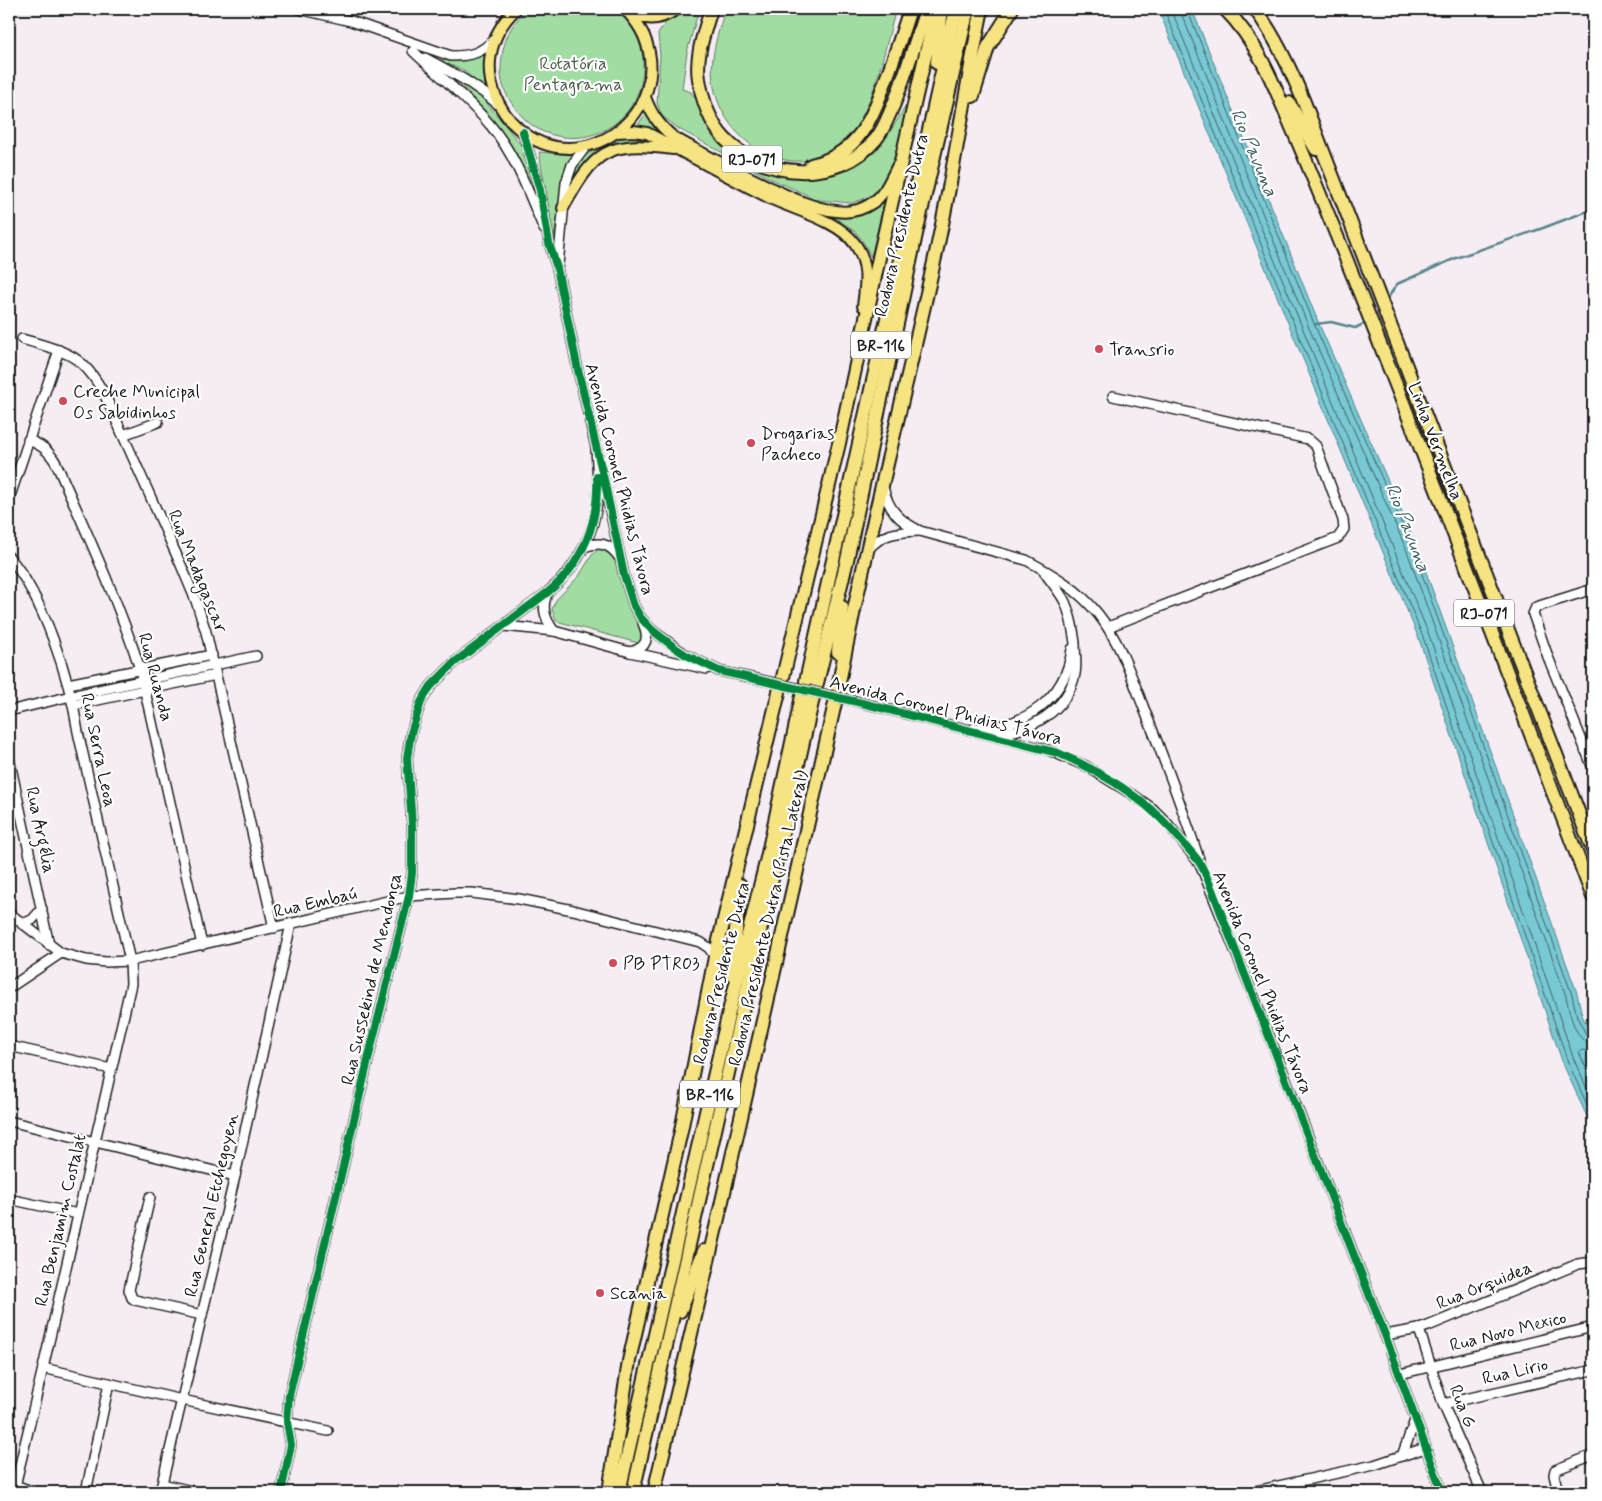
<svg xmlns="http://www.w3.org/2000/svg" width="1602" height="1501" viewBox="0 0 1602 1501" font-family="Mynerve,sans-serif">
  <rect width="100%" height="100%" fill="#f6edf4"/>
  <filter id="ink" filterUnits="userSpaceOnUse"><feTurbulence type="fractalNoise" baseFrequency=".02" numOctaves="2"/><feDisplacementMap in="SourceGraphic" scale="10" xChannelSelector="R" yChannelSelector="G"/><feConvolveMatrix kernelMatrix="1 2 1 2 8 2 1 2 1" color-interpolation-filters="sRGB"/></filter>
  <g filter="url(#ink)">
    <g fill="#a1dca2" stroke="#5e7c5f">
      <path d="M 529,9 L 614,9 C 675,55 633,151 557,136 C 542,133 529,125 519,113 C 509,101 501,87 501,72 C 501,47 508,24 529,9 Z"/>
      <path d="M 683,9 L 699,9 L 687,52 L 682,89 L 691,92 C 703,107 714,123 725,139 C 729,144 734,153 739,156 C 781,185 844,187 879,147 C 891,132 900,115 910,99 L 892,165 L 881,186 L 869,197 L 852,203 L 818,200 L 767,177 L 679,129 L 662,116 L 657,103 L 660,56 L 658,34 L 668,19 Z"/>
      <path d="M 725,9 L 896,9 C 885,46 875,104 851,134 C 806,191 726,150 714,87 C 708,61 718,34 725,9 Z"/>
      <polygon points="487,54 484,67 485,90 463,70 435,60 464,61"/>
      <polygon points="457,80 481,96 518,141 528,155 534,191 519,160 492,120"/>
      <polygon points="647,112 675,143 651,130 637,126"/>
      <path d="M 629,134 L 643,135 L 663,144 L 633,140 L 604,147 L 581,167 L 572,184 C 572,161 583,155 603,147 C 612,143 620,138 629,134 Z"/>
      <polygon points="539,152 573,155 563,173 554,239"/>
      <path d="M 885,200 L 871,257 C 860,233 854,229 831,216 C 856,217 864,215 885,200 Z"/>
      <polygon points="607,548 611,550 631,605 644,635 641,642 638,643 556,621 552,609 556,600 579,576 592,555 599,549"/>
    </g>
    <polygon fill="#79c9d4" stroke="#54848a" points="1158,9 1192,9 1319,324 1417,547 1577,993 1582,1015 1593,1037 1593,1130 1563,1064 1419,639"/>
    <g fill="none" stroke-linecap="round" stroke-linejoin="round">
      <g stroke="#416166" stroke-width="1">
        <polyline points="1164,9 1423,637 1568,1062 1593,1118"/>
        <polyline points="1171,9 1429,635 1574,1060 1593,1102"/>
        <path d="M 1181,9 L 1182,15 L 1309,328 L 1407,551 L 1566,996 C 1569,1011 1575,1043 1593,1045"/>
        <polyline points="1187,9 1315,326 1413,549 1572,995 1577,1017 1587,1036 1593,1038"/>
        <polyline points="1593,1052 1582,1050 1579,1052 1593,1084"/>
      </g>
      <g stroke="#54848a" stroke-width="2.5">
        <polyline points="1386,301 1397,284 1456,258 1543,228 1593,209"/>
        <polyline points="1316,324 1331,322 1355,328 1368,322"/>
      </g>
      <defs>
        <g id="minor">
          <path d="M 299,9 L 351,21 L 451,56 C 472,56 481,53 495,39"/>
          <path d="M 413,51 C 439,76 468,98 491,126 C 516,156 529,194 544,229"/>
          <path d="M 425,58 C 454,74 474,83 500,106"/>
          <polyline points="523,132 540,190 549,243 557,268 578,370 598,456"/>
          <polyline points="558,265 566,183 572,165 586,146"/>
          <path d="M 22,339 C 70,353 86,355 109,404 L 181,565 L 196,601 L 206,632 L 274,928"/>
          <polyline points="121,431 123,435 158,422"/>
          <path d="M 28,440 C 42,445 48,450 56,463 C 86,531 117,598 140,669 L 202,945"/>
          <polyline points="601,468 624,575 634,606 641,618 652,630 686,655 719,671 770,682"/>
          <path d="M 883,487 C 888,509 899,521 920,531 L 1026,560 C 1053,574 1079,590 1098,614 C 1119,640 1131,675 1143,706 C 1163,756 1182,807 1199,859"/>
          <polyline points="9,499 59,350"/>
          <path d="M 584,547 C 600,541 610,544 619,557"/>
          <path d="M 868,550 C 881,533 898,532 919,531"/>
          <path d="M 9,557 C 43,596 70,680 78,732 L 130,961 L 131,984 L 43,1368 L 15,1486"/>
          <polyline points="1593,589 1536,607 1533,614 1548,657 1593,768"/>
          <path d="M 548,592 C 541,606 544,618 554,631"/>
          <polyline points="503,626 554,631 630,652 707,669"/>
          <polyline points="1108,627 1338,538 1344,529 1343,520 1316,446 1308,439 1113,396"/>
          <path d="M 630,652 C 648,648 649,638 643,623"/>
          <polyline points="68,684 212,655"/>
          <polyline points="855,701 1048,750 1086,766 1133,795 1153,809 1167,823 1200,864 1256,1002 1385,1335 1442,1492"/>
          <polyline points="74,705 216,675"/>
          <polyline points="9,711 71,696 256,656"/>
          <path d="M 974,728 C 1023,729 1066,699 1072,649"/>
          <path d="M 994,734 C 1030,732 1067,711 1075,674 C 1077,664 1075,654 1075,643 C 1073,629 1071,615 1065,602 C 1060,592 1052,583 1045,573"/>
          <polyline points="1585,750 1593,741"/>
          <polyline points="9,758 49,945"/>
          <polyline points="9,809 20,812"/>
          <polyline points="9,913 61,953 86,960 106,962 130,961 409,896 455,893 472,893 519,899 573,910 700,942 709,948 715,957"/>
          <polyline points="22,924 32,920 42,909"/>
          <polyline points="9,988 61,953"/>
          <polyline points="9,1046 111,1069"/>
          <polyline points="9,1121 235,1176"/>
          <polyline points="150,1197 129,1290 132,1298 135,1300 202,1315"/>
          <polyline points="9,1199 78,1214"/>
          <polyline points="1419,1329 1443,1404 1482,1492"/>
          <polyline points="1385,1335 1419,1329 1428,1326 1578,1264 1593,1262"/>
          <polyline points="43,1368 182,1400 328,1431"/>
          <polyline points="1400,1374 1593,1327"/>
          <polyline points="1443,1404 1593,1370"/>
          <polyline points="1402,1456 1415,1420"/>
          <polyline points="9,1483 34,1492"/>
          <polyline points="162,1484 196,1492"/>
          <polyline points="86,1492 109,1383"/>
          <polyline points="160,1492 235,1176 291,924"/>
          <path d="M 281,1492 L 291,1445 L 287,1422 L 289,1396 L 373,1039 L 409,896 L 412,873 L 412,824 L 407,758 L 411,733 L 421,702 L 431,686 L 455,662 L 548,592 C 579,567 597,529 598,489 C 598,476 597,463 596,450"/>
          <polyline points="1251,1492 1374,1465 1425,1448"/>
          <polyline points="1558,1492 1554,1475 1555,1470 1593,1455"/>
        </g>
        <g id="major">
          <path d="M 516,9 C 496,27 486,54 491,81 C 495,100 505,117 519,129 C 582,183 676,112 644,36 C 640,27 634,19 627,11"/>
          <path d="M 645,97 C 651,114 659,125 673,137 C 703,154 734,170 765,185 C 787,196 811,208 836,211 C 849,213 862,210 872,203 C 885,195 891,178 898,165"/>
          <path d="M 618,132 L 634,131 L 647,133 C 689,155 730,178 772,199 C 798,211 839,221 855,244 C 869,263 866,284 863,306"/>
          <path d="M 563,208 C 595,151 606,140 673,149"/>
        </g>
        <g id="highway">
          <path d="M 711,9 C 705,30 695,56 699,79 C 702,99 710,123 724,138 C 762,179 838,185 876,139 C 884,129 888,117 893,106 C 906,74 916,41 926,9"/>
          <path d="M 1225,9 C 1258,42 1275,87 1293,130 C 1311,172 1328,214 1345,256 C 1430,468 1511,683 1593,897"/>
          <path d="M 1255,9 C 1276,37 1291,70 1304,102 L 1593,850"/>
          <path d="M 627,11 C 645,19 657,21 675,9"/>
          <polyline points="937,63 941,16"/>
          <polyline points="973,96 988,47 1012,9"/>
          <polyline points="1289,103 1316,149"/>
          <path d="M 811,165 C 860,154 873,116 888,74 C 896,52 903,31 910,9"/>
          <polyline points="838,652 842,607"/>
          <polyline points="783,677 840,439 880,253 936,9"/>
          <polyline points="806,681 956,9"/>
          <polyline points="817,683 847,560 916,234 968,9"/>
          <path d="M 838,688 C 866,542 904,398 936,253 C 954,172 965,90 982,9"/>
          <polyline points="732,974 740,885"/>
          <polyline points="680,1311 704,1251"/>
          <polyline points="609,1492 629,1361 681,1131 715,957 779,692"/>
          <polyline points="619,1492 728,1016 767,858 802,696"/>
          <polyline points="633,1492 813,698"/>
          <polyline points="654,1492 720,1210 835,703"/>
        </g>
      </defs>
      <use href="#minor" stroke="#1c1c1c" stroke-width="12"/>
      <use href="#major" stroke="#1c1c1c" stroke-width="14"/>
      <use href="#highway" stroke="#1c1c1c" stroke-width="16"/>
      <use href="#minor" stroke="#fff" stroke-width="9"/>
      <use href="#major" stroke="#f6e381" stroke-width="10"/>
      <use href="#highway" stroke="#f6e381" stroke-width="12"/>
      <defs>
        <polyline id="minor-bridge" points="770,682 855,701"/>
      </defs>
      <use href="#minor-bridge" stroke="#1c1c1c" stroke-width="12" stroke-linecap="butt"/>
      <use href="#minor-bridge" stroke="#fff" stroke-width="9"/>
      <defs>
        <g id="cycleway">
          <path d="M 523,132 L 540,190 L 549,243 L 557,268 L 578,370 L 605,484 L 624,575 L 634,606 L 641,618 L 652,630 L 674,647 L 686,655 L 719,671 L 862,703 L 1058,753 C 1107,774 1151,802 1184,844 C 1190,851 1197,858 1201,865 C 1211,884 1218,906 1226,926 L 1385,1335 L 1442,1492"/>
          <path d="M 281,1492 L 291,1445 L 287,1422 L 289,1396 L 373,1039 L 409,896 L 412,873 L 412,824 L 407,758 L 411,733 L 421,702 L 431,686 L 455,662 L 548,592 C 583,564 599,521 597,477"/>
        </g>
      </defs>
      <use href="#cycleway" stroke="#fff" stroke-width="11"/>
      <use href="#cycleway" stroke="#00873e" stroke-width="8"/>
    </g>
  </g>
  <g fill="#d1495b" stroke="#fff" stroke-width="2">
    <circle cx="1099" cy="349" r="5"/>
    <circle cx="63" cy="401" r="5"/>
    <circle cx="751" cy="443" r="5"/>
    <circle cx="613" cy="963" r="5"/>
    <circle cx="600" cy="1293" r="5"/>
  </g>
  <g text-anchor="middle" stroke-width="4.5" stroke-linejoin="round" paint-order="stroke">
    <g fill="#fff" stroke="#606060" stroke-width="1">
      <rect x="722" y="145.5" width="60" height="27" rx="4"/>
      <rect x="851" y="331.5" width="60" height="27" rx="4"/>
      <rect x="1454" y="599.5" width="60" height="27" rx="4"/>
      <rect x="680" y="1080.5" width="60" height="27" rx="4"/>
    </g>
    <g font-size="16" font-weight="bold" fill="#1c1c1c">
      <text x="752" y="165">RJ-071</text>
      <text x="881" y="351">BR-116</text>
      <text x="1484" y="619">RJ-071</text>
      <text x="710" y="1100">BR-116</text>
    </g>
    <g font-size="18" fill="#4b5f4b" stroke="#fff">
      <text x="573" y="69">Rotatória<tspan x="573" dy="21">Pentagrama</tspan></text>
    </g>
    <g font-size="18" fill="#1c1c1c" stroke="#fff">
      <text transform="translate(901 225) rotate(-77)" y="6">Rodovia Presidente Dutra</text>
      <text transform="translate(1436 441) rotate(69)" y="6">Linha Vermelha</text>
      <text transform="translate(620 479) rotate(76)" y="6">Avenida Coronel Phidias Távora</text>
      <text transform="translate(198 571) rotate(68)" y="6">Rua Madagascar</text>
      <text transform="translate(156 677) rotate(75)" y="6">Rua Ruanda</text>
      <text transform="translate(946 710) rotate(14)" y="6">Avenida Coronel Phidias Távora</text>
      <text transform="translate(99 750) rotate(78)" y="6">Rua Serra Leoa</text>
      <text transform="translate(41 830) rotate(78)" y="6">Rua Argélia</text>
      <text transform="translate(315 902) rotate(-13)" y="6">Rua Embaú</text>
      <text transform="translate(768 918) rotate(-77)" y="6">Rodovia Presidente Dutra (Pista Lateral)</text>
      <text transform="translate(721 973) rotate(-76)" y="6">Rodovia Presidente Dutra</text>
      <text transform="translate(371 979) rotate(-77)" y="6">Rua Sussekind de Mendonça</text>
      <text transform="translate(1263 982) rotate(68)" y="6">Avenida Coronel Phidias Távora</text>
      <text transform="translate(211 1205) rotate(-77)" y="6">Rua General Etchegoyen</text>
      <text transform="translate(60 1220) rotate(-77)" y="6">Rua Benjamim Costalat</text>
      <text transform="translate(1484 1285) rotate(-22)" y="6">Rua Orquidea</text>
      <text transform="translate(1508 1331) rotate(-14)" y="6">Rua Novo Mexico</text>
      <text transform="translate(1515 1371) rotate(-13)" y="6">Rua Lirio</text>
      <text transform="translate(1463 1406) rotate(68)" y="6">Rua G</text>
    </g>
    <g font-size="18" fill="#1c1c1c" stroke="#fff" text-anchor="start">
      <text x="1109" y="355">Transrio</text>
      <text x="73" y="397">Creche Municipal<tspan x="73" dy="21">Os Sabidinhos</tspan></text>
      <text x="761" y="439">Drogarias<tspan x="761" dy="21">Pacheco</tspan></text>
      <text x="623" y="969">PB PTR03</text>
      <text x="610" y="1299">Scania</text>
    </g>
    <g font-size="19" font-style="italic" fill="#416166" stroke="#fff">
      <text transform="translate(1255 152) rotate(67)" y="7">Rio Pavuna</text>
      <text transform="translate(1409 527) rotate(69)" y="7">Rio Pavuna</text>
    </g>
  </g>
  <rect width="1602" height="1501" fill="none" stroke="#fff" stroke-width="30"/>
  <rect x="15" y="15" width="1572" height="1471" fill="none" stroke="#1c1c1c" stroke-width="2" filter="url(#ink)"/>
</svg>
